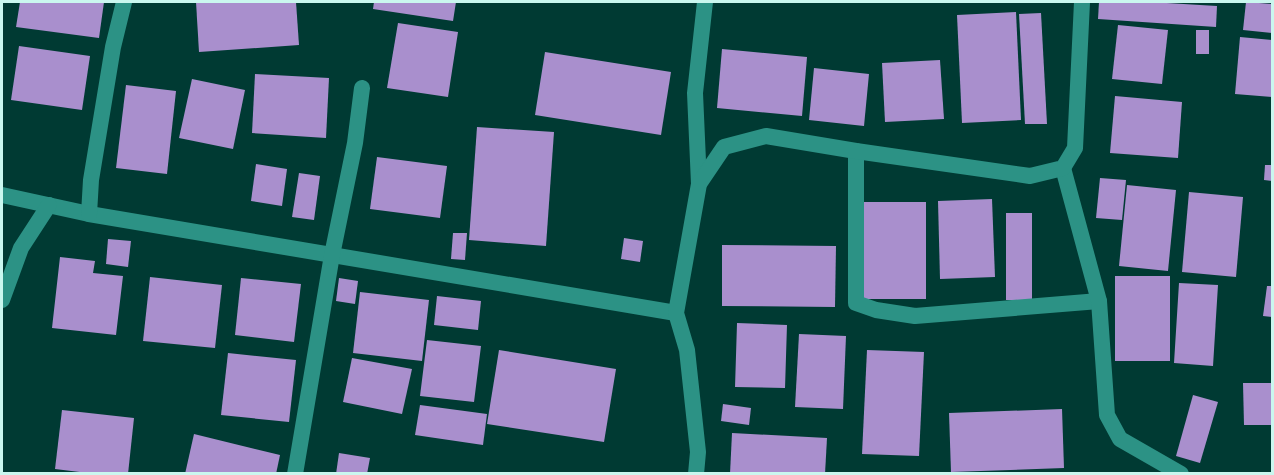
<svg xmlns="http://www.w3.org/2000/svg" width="1274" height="475" viewBox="0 0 1274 475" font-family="Ubuntu,sans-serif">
  <rect width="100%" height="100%" fill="#003a33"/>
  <g fill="#a98fcd">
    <polygon points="20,2 104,2 99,38 16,27"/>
    <polygon points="196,2 296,2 299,45 199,52"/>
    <polygon points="374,2 456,2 453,21 373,9"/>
    <polygon points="1099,2 1150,2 1217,6 1216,27 1098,19"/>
    <polygon points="1246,2 1272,4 1272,33 1243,30"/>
    <polygon points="1016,12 1021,120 962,123 957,15"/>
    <polygon points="1041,13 1047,124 1025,124 1019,14"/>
    <polygon points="398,23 458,32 448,97 387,88"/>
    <polygon points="1118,25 1168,30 1162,84 1112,79"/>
    <rect x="1196" y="30" width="13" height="24"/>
    <polygon points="1240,37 1272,40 1272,97 1235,94"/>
    <polygon points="19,46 90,56 82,110 11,100"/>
    <polygon points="722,49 807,57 802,116 717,108"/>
    <polygon points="545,52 671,72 661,135 535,115"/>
    <polygon points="940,60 944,119 885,122 882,63"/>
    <polygon points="814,68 869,74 864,126 809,120"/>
    <polygon points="255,74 329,78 326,138 252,133"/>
    <polygon points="192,79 245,90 233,149 179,138"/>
    <polygon points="126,85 176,91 167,174 116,168"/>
    <polygon points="1115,96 1182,102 1178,158 1110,153"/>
    <polygon points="477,127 554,132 546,246 469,240"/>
    <polygon points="377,157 447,166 440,218 370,209"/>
    <polygon points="256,164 287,169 282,206 251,201"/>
    <polygon points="1265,165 1272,165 1272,181 1264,180"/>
    <polygon points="299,173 320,176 314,220 292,217"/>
    <polygon points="1100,178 1126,180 1122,220 1096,218"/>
    <polygon points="1127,185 1176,190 1168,271 1119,266"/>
    <polygon points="1189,192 1243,197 1236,277 1182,272"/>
    <polygon points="992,199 995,277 940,279 938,201"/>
    <polygon points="863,202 926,202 926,299 862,299"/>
    <rect x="1006" y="213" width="26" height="87"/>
    <polygon points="453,233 467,233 465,260 451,259"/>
    <polygon points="624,238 643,241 640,262 621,259"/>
    <polygon points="108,239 131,241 128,267 106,264"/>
    <polygon points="722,245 836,246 835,307 722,306"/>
    <polygon points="60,257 95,261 93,273 123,276 116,335 52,328"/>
    <rect x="1115" y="276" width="55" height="85"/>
    <polygon points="150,277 222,285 215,348 143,341"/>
    <polygon points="241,278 301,284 294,342 235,335"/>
    <polygon points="339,278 358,281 355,304 336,301"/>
    <polygon points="1179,283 1218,285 1213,366 1174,363"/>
    <polygon points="1267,286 1272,286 1272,317 1263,316"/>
    <polygon points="360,292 429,300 422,361 353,353"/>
    <polygon points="437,296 481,301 478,330 434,325"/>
    <polygon points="737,323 787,325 785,388 735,387"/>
    <polygon points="799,334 846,336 843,409 795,407"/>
    <polygon points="427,340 481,346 474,402 420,396"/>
    <polygon points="499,350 616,369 604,442 487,424"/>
    <polygon points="867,350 924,352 919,456 862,454"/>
    <polygon points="228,353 296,360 289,422 221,415"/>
    <polygon points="352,358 412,369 402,414 343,402"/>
    <polygon points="1243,383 1272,383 1272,425 1244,425"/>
    <polygon points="1193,395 1218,402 1200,463 1176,456"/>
    <polygon points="723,404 751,408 749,425 721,421"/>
    <polygon points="420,405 487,414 483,445 415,435"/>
    <polygon points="1062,409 1064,468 951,472 949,413"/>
    <polygon points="62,410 134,418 128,474 96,474 55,469"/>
    <polygon points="732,433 827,438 825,474 730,474"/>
    <polygon points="194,434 280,455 276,474 185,474"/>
    <polygon points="339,453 370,458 367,474 336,474"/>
  </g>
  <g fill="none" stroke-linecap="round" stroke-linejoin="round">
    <g stroke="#2c9285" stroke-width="16">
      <polyline points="856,151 856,303 876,310 915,316 1099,301"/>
      <polyline points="1063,168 1099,301 1107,415 1120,439 1181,474"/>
      <polyline points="699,184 695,93 705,2"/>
      <polyline points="2,195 89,214 676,313"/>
      <polyline points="89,214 91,180 113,47 124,2"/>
      <polyline points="2,300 21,248 49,205"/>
      <polyline points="295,474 332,255 355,143 362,88"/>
      <polyline points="696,474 698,452 687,350 676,313 699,184 724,147 766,136 856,151 1030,176 1063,168 1075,148 1082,2"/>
    </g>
  </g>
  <rect width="1274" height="475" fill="none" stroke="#caf7ef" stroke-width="6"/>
</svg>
